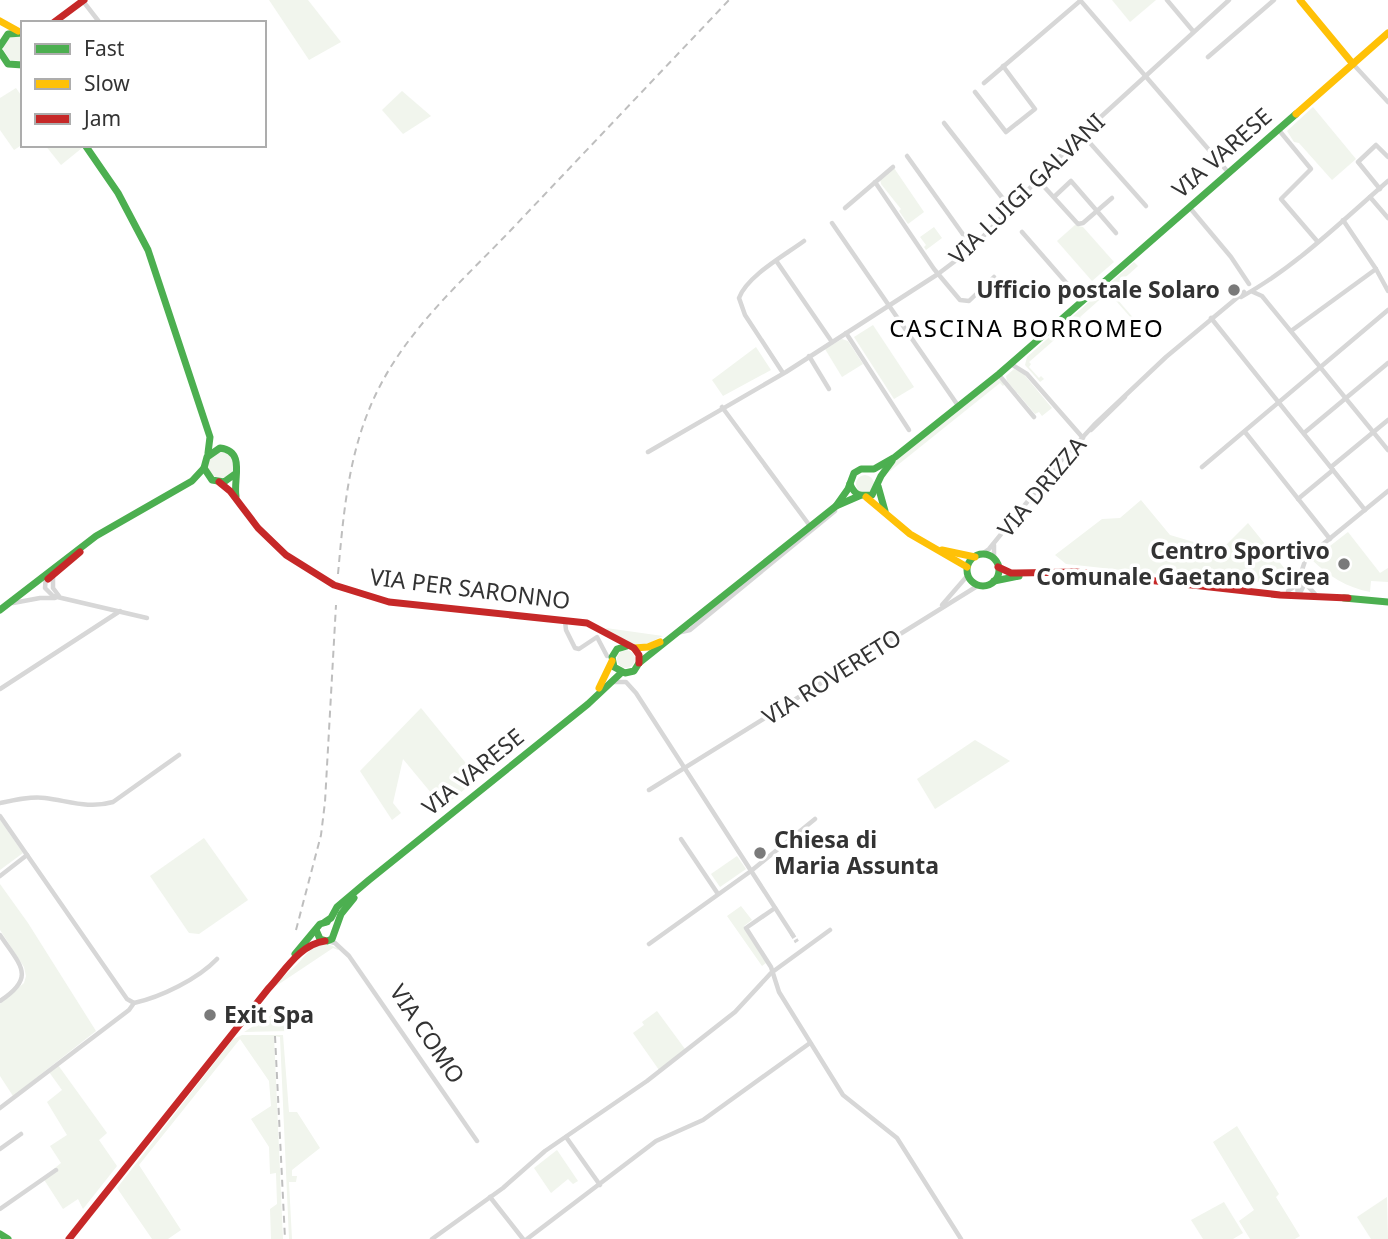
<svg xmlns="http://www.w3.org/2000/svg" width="1388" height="1239" viewBox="0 0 1388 1239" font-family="'Noto Sans',sans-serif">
  <rect width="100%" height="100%" fill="#fff"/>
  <g fill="#f1f5ed">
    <polygon points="269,0 308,0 341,42 309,60"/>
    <polygon points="1112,0 1156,0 1130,22"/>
    <polygon points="12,36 23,37 23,61 10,60 3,49 8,38"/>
    <polygon points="16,88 23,98 23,144 14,150 0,130 0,98"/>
    <polygon points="402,91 431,116 403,134 382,110"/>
    <polygon points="1313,107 1356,159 1332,180 1299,143 1294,142 1287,131"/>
    <polygon points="45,145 80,145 82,148 61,165"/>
    <polygon points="894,168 924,212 908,224 899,211 901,209 881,184 880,179"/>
    <polygon points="1075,225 1083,227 1114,262 1092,281 1057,241"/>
    <polygon points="934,227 942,238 926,250 924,247 926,245 920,237"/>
    <polygon points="1134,262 1138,266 1110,291 1136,321 1132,324 1130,322 1132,319 1110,294 1106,294 1080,317 1082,320 1079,322 1077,320 1029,362 1031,364 1029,367 1039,378 1041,376 1044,379 1040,382 1025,365 1027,357"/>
    <polygon points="873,325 914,387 894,399 854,337"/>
    <polygon points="842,339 848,341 863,364 842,377 825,349"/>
    <polygon points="756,347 771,370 723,396 712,380"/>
    <polygon points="1014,369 1022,372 1052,408 1042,416 1039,412 1035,414 1007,381 1006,376"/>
    <polygon points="998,379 1001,379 1005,384 1003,386 1000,383 884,476 888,467 901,455"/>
    <circle cx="221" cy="465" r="13"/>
    <circle cx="865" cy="484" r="9"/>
    <polygon points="1141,500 1170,535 1221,550 1248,523 1285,569 1282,575 1250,584 1066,564 1055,555 1102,519 1120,518"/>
    <path d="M 1348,532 L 1380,573 L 1388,568 L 1388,582 L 1371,581 L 1370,592 C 1346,587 1330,577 1312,560 Z"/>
    <path d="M 606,628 L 663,636 C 658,638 652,642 647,644 C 632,648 612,637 606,628 Z"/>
    <circle cx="626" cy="659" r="9"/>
    <polygon points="421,708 478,778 441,809 431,798 432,794 403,759 393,803 401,813 392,820 360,771"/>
    <polygon points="975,740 1010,761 935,809 917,779"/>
    <polygon points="0,820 23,853 0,870"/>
    <polygon points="204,838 248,900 199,934 189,933 150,876"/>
    <polygon points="737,856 746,869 720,887 711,874"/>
    <polygon points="0,884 28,923 96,1031 13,1096 0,1076 0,1004 24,983 26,976 24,967 0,930"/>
    <polygon points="741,906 752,920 744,926 766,963 762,966 727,916"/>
    <path d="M 328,944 L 339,949 L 338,950 L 333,948 L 276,986 C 280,979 285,975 291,970 C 305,959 308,945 328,944 Z"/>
    <polygon points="281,1009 292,1025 291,1031 244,1032"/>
    <polygon points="657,1011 685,1049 659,1070 633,1033 644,1025 642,1022"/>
    <polygon points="242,1035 283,1035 289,1112 297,1112 320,1148 292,1170 292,1176 297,1176 296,1182 289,1182 292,1239 289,1239 280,1037 274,1036 283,1239 271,1239 270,1209 277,1204 276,1173 270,1174 269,1147 251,1119 271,1106 269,1081 240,1039 139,1165 181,1230 168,1239 152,1239 117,1188 233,1039"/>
    <polygon points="58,1065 107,1133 99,1140 117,1166 83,1209 78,1199 63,1209 43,1178 61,1163 50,1146 67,1135 47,1102 62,1090 49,1072"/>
    <polygon points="1237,1126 1279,1194 1276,1197 1300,1236 1295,1239 1250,1239 1239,1221 1254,1210 1213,1142"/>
    <polygon points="557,1150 578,1181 573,1184 568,1179 551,1193 534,1168"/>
    <polygon points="1387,1197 1388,1239 1371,1239 1357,1217"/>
    <polygon points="1224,1202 1243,1233 1233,1239 1203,1239 1191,1220"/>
  </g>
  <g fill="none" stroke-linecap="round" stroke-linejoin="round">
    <polyline stroke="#d6d6d6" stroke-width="4.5" stroke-dasharray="4.5 2" stroke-linecap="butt" points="792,934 797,942"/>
    <g stroke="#d7d7d7" stroke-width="4.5">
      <polyline points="1080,0 1228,172"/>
      <polyline points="1167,0 1193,31"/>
      <polyline points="83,1 100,23"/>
      <polyline points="1208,57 1274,0"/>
      <polyline points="1353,64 1388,102"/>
      <polyline points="984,83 1080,1"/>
      <polyline points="975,92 1006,132 1035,109 1003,66"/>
      <polyline points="944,123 1011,209"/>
      <polyline points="1278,129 1311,169 1281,199 1317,241"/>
      <polyline points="1082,134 1146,206"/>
      <polyline points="907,156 972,247"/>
      <polyline points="1038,180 1078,224 1083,223 1112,198"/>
      <polyline points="875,182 934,269 960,300 969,301 994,277"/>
      <polyline points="1380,189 1358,162 1376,145 1388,157"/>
      <polyline points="1054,197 1071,181 1116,233"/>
      <polyline points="1370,197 1388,218"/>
      <polyline points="845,208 893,167"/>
      <polyline points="1190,208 1231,257 1249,284"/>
      <polyline points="1343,220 1376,269 1388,291"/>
      <polyline points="832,223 959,407"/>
      <polyline points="1022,232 1083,302"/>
      <polyline points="777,262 832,342"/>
      <polyline points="1253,292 1262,296 1388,450"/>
      <path d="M 1241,297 C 1293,269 1342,221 1388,181"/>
      <polyline points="1211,318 1365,510"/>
      <polyline points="1291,331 1376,269"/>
      <polyline points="846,333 909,430"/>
      <polyline points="809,356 829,389"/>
      <polyline points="1011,364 1027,374 1083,438"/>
      <path d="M 783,373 L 745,315 L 739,298 C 747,276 785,255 804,241"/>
      <polyline points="999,375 1034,417"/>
      <polyline points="722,407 810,526"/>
      <polyline points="1091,430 1125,397"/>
      <polyline points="1245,432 1330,539"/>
      <polyline points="1304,433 1388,363"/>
      <polyline points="648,452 786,372 938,274 971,249 1082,134 1229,0"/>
      <polyline points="1202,467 1388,310"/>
      <polyline points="1331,467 1388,420"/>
      <polyline points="1298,499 1333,470"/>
      <polyline points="994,545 994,559"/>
      <polyline points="982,554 989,549 1058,464 1094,425 1166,357 1244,292"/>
      <polyline points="46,576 45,588 53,596 147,618"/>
      <polyline points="53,576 53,588 59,596"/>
      <polyline points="1304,582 1315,594"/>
      <polyline points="1288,591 1297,585"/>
      <polyline points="1299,595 1303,587 1302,574"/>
      <polyline points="1298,596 1297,585 1306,558 1388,491"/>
      <polyline points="13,603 40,598 55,598"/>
      <polyline points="942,605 968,575"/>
      <polyline points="565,621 566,630 575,648 579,649 597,637 607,656"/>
      <polyline points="677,633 690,630 835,511"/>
      <polyline points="614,682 626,682 636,693 792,934"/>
      <polyline points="0,689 120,611"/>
      <polyline points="649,790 979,585"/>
      <path d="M 0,803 C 14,800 31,796 45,798 C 69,801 89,809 113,802 L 179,755"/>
      <polyline points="0,816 127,999 134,1003"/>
      <polyline points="681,839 718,894"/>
      <polyline points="0,876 27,855"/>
      <polyline points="775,908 746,928 771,967 779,992 843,1095 897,1138 961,1239"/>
      <path d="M 0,935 C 20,965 37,977 0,1001"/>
      <polyline points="328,941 335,943 349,956 477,1141"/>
      <polyline points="649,944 751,871 815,819"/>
      <path d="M 0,1108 L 129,1010 L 134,1003 C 161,997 198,979 217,959"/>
      <polyline points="566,1137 600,1185"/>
      <polyline points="0,1149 21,1134"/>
      <polyline points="490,1197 523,1239"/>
      <polyline points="0,1209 56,1170"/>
      <polyline points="432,1239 503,1188 545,1151 647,1081 735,1012 771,973 830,930"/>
      <polyline points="527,1239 656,1141 703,1120 810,1043"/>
    </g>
    <g stroke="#4caf50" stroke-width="7">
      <polyline points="0,46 8,34 23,33"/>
      <polyline points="0,52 8,64 23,65"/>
      <polyline points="85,145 118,193 148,250 210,437 208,453"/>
      <path d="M 235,474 L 224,482 L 212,480 L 204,468 L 207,457 L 220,448 C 246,451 233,479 236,496"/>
      <path d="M 850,484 C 855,496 860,496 872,495 L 881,476 L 892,461"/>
      <polyline points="878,486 885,511"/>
      <polyline points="836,506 848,489 854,473 861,469 874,469 895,457 999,374 1296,114"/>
      <circle cx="983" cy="570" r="16"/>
      <polyline points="994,581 1019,576"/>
      <polyline points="1344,598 1388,602"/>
      <polyline points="0,610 96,536 192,481 204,468"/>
      <polyline points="627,646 617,649 612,657 614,667 625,673 634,671 639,663 836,506 859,496"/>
      <polyline points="325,922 331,918 337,907 369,880 588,704 621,673"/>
      <polyline points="316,930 320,939 327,941 332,939 341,914 354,898"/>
      <polyline points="295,954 320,924 327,922"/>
      <polyline points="0,1234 8,1239"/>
    </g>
    <g stroke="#ffc107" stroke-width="7">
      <polyline points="1300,0 1353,64"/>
      <polyline points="0,21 18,31"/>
      <polyline points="1296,114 1388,33"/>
      <polyline points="866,497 910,534 967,567"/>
      <polyline points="942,550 975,557"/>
      <polyline points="634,648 648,647 660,642"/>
      <polyline points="599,688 612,661"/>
    </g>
    <g stroke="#c62828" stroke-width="7">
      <polyline points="53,23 84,0"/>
      <polyline points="219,482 230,491 258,528 286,555 334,585 389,602 587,623 634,648 639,655 639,663"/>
      <polyline points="998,567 1011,573 1076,572 1280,595 1348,598"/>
      <polyline points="48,579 80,552"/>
      <path d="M 69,1239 L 268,989 C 284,972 300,944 325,941"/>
    </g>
    <g stroke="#bebebe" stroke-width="2" stroke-dasharray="7 5" stroke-linecap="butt">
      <path d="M 338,574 C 344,508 349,444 381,384 C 412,325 465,278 510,231 C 583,154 656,77 729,0"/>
      <polyline points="296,930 321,835 325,802 336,605"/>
      <polyline points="275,1036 285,1239"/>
    </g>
  </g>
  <g fill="#7a7a7a" stroke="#fff" stroke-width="2.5">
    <circle cx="1234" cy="290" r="7"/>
    <circle cx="1344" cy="564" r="7"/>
    <circle cx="760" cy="853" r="7"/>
    <circle cx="210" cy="1015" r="7"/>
  </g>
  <g text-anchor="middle" stroke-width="7" stroke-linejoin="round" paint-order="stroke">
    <g font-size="23" fill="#333" stroke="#fff">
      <text transform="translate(1222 153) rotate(-41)" y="8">VIA VARESE</text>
      <text transform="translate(1027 189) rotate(-44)" y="8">VIA LUIGI GALVANI</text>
      <text transform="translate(1042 487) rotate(-50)" y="8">VIA DRIZZA</text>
      <text transform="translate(470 589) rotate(7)" y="8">VIA PER SARONNO</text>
      <text transform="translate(832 677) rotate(-32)" y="8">VIA ROVERETO</text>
      <text transform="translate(473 772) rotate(-39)" y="8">VIA VARESE</text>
      <text transform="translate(427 1034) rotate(56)" y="8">VIA COMO</text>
    </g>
    <g font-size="23" font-weight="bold" fill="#333" stroke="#fff" text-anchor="end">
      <text x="1220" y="298">Ufficio postale Solaro</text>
      <text x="1330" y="559">Centro Sportivo<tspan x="1330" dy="26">Comunale Gaetano Scirea</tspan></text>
      <text x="774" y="848" text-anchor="start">Chiesa di<tspan x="774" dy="26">Maria Assunta</tspan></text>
      <text x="224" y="1023" text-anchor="start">Exit Spa</text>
    </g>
    <g font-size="24" letter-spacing="2" fill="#000" stroke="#fff">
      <text x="1027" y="337">CASCINA BORROMEO</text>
    </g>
  </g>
  <rect x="21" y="21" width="245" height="126" fill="#ffffff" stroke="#adadad" stroke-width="2"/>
  <rect x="35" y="44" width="35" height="10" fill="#4caf50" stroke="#adadad" stroke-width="2"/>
  <text x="84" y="56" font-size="21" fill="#333333">Fast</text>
  <rect x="35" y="79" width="35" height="10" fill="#ffc107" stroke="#adadad" stroke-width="2"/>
  <text x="84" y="91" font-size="21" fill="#333333">Slow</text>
  <rect x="35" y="114" width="35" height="10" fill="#c62828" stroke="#adadad" stroke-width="2"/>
  <text x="84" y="126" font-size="21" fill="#333333">Jam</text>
</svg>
